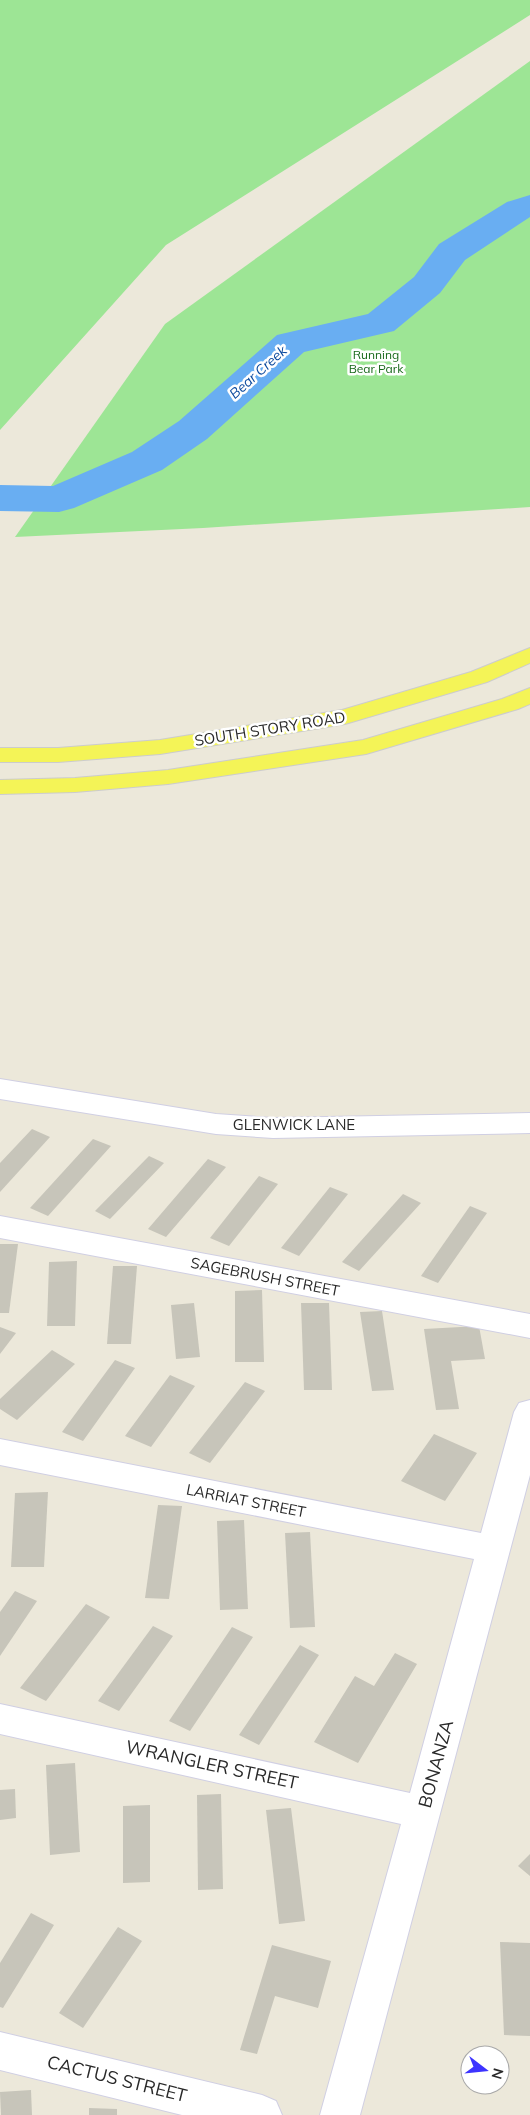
<svg xmlns="http://www.w3.org/2000/svg" width="530" height="2115" viewBox="0 0 530 2115" font-family="Mulish,sans-serif">
  <rect width="100%" height="100%" fill="#ece8da"/>
  <g fill="#9de595">
    <polygon points="0,0 530,0 530,15 166,245 0,430"/>
    <polygon points="530,61 530,507 203,528 15,537 165,324"/>
  </g>
  <g fill="none" stroke-linecap="round" stroke-linejoin="round">
    <polygon fill="#69aef2" fill-rule="evenodd" points="530,195 530,217 465,260 440,293 394,331 304,352 207,439 162,470 74,508 59,512 0,511 0,485 53,486 132,452 179,421 277,335 368,314 414,277 439,244 507,202"/>
  </g>
  <g fill="#c7c5ba">
    <polygon points="32,1129 50,1137 0,1192 0,1163"/>
    <polygon points="93,1139 111,1146 48,1216 30,1208"/>
    <polygon points="149,1156 164,1163 110,1219 95,1211"/>
    <polygon points="208,1159 226,1167 166,1237 148,1229"/>
    <polygon points="259,1176 278,1184 229,1246 210,1238"/>
    <polygon points="330,1187 348,1194 299,1256 281,1248"/>
    <polygon points="403,1194 421,1203 359,1271 342,1262"/>
    <polygon points="470,1206 487,1213 438,1283 421,1276"/>
    <polygon points="0,1244 18,1244 9,1313 0,1313"/>
    <polygon points="77,1261 75,1326 47,1326 49,1262"/>
    <polygon points="113,1266 137,1266 131,1344 107,1344"/>
    <polygon points="262,1290 264,1362 235,1362 235,1291"/>
    <polygon points="194,1303 200,1357 176,1359 171,1305"/>
    <polygon points="301,1303 329,1303 332,1390 304,1390"/>
    <polygon points="382,1311 394,1390 372,1391 360,1312"/>
    <polygon points="479,1326 485,1359 451,1361 459,1409 436,1410 424,1329"/>
    <polygon points="0,1327 16,1333 0,1354"/>
    <polygon points="52,1350 75,1364 17,1420 0,1409 0,1399"/>
    <polygon points="115,1360 135,1368 83,1441 62,1432"/>
    <polygon points="170,1375 195,1386 151,1447 125,1436"/>
    <polygon points="245,1382 265,1391 210,1463 189,1453"/>
    <polygon points="434,1434 477,1453 445,1501 401,1481"/>
    <polygon points="48,1492 44,1567 11,1567 15,1493"/>
    <polygon points="158,1505 182,1506 169,1599 145,1598"/>
    <polygon points="244,1520 248,1609 220,1610 217,1521"/>
    <polygon points="310,1532 315,1627 290,1628 285,1533"/>
    <polygon points="15,1591 37,1601 0,1656 0,1612"/>
    <polygon points="86,1604 110,1617 46,1701 20,1688"/>
    <polygon points="153,1626 173,1636 119,1711 98,1701"/>
    <polygon points="232,1627 253,1637 190,1731 169,1721"/>
    <polygon points="300,1645 319,1655 259,1745 239,1735"/>
    <polygon points="395,1653 417,1664 358,1763 314,1742 355,1676 374,1686"/>
    <polygon points="75,1763 80,1852 50,1855 46,1765"/>
    <polygon points="15,1789 16,1818 0,1820 0,1790"/>
    <polygon points="221,1794 223,1889 198,1890 197,1795"/>
    <polygon points="150,1805 150,1882 123,1883 123,1806"/>
    <polygon points="291,1808 305,1921 279,1924 266,1810"/>
    <polygon points="530,1854 530,1876 518,1866"/>
    <polygon points="31,1913 54,1925 3,2008 0,2007 0,1963"/>
    <polygon points="118,1927 142,1941 83,2028 59,2013"/>
    <polygon points="500,1942 530,1943 530,2036 504,2035"/>
    <polygon points="272,1945 331,1961 318,2008 275,1996 257,2054 240,2050"/>
    <polygon points="31,2090 32,2115 1,2115 0,2092"/>
    <polygon points="89,2108 117,2109 117,2115 89,2115"/>
  </g>
  <g fill="none" stroke-linecap="round" stroke-linejoin="round">
    <defs>
      <g id="minor">
        <polygon points="0,1079 216,1114 273,1118 530,1113 530,1133 273,1138 216,1134 0,1099"/>
        <polygon points="0,1216 530,1314 530,1338 0,1238"/>
        <polygon points="530,1400 530,1475 360,2115 320,2115 401,1824 0,1734 0,1704 410,1793 474,1559 0,1465 0,1439 481,1533 514,1412 519,1403"/>
        <polygon points="0,2032 262,2095 276,2101 282,2115 182,2115 0,2070"/>
      </g>
      <g id="major">
        <polygon points="530,648 530,663 487,682 345,724 160,754 58,762 0,762 0,748 58,748 160,740 342,710 471,672"/>
        <polygon points="530,688 530,704 518,709 366,754 168,784 75,792 0,794 0,780 75,778 168,770 363,740 502,699"/>
      </g>
    </defs>
    <use href="#minor" stroke="#d0cfe3" stroke-width="2"/>
    <use href="#major" stroke="#ccc" stroke-width="2"/>
    <use href="#minor" fill="#fff" fill-rule="evenodd"/>
    <use href="#major" fill="#f4f457" fill-rule="evenodd"/>
  </g>
  <g text-anchor="middle" stroke-width="5" stroke-linejoin="round" paint-order="stroke">
    <g font-size="12" fill="#176819" stroke="#fff">
      <text x="376" y="359">Running<tspan x="376" dy="14">Bear Park</tspan></text>
    </g>
    <g font-size="14" font-style="italic" fill="#09489d" stroke="#fff">
      <text transform="translate(258 372) rotate(-42)" y="5">Bear Creek</text>
    </g>
    <g font-size="15" fill="#292929" stroke="#fff">
      <text transform="translate(270 729) rotate(-9)" y="5">SOUTH STORY ROAD</text>
      <text x="294" y="1130">GLENWICK LANE</text>
      <text transform="translate(265 1277) rotate(11)" y="5">SAGEBRUSH STREET</text>
      <text transform="translate(246 1501) rotate(11)" y="5">LARRIAT STREET</text>
    </g>
    <g font-size="18" fill="#292929" stroke="#fff">
      <text transform="translate(436 1764) rotate(-75)" y="6">BONANZA</text>
      <text transform="translate(212 1765) rotate(12)" y="6">WRANGLER STREET</text>
      <text transform="translate(117 2079) rotate(14)" y="6">CACTUS STREET</text>
    </g>
  </g>
  <g transform="translate(485 2070) rotate(106)"><circle r="24" fill="#ffffff" stroke="#a9a9a9"/>
  <path d="M0-4L9 19L0 12L-9 19Z" fill="#3d34ff"/>
  <text y="-8" font-size="14" font-weight="bold" text-anchor="middle" fill="#292929">N</text>
  </g>
</svg>
